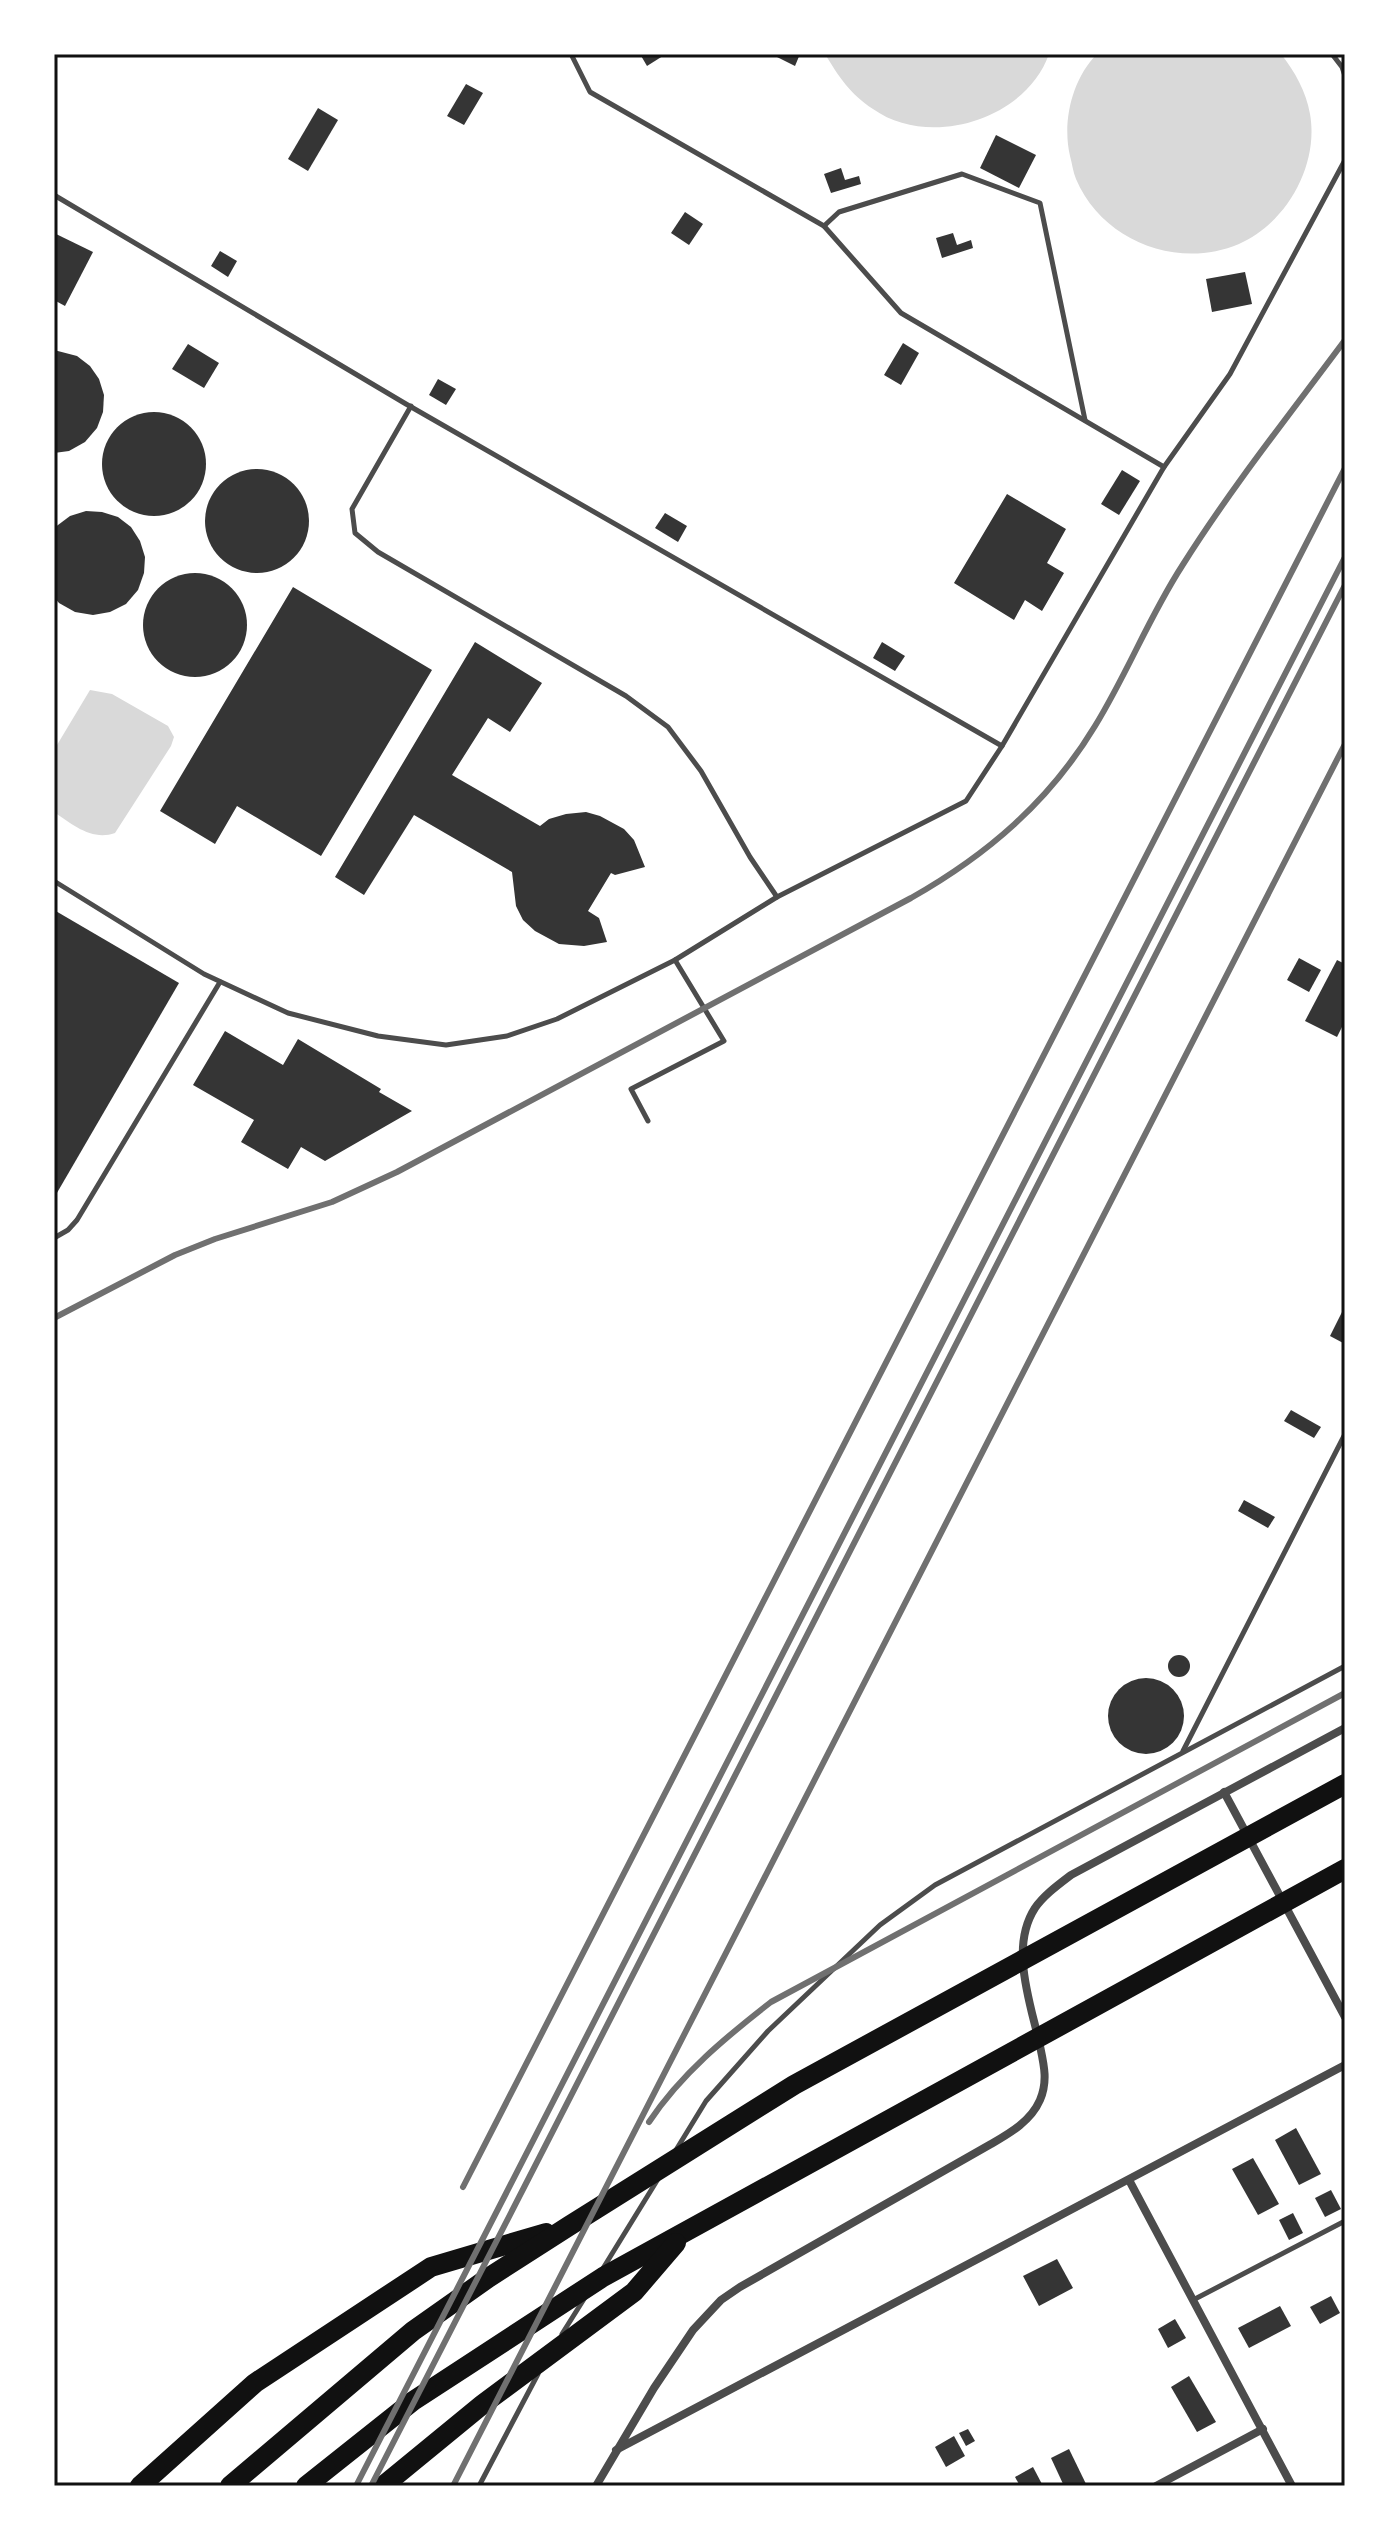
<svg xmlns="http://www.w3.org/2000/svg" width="1399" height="2540" viewBox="0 0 1399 2540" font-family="'Archivo Narrow',sans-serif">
  <rect width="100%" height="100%" fill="#fff"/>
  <g fill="#d9d9d9">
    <path d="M 825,54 L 1049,54 C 1026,120 929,149 873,109 C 850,94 839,77 825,54 Z"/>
    <path d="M 1097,54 L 1281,54 C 1295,72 1306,91 1310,114 C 1319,165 1287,223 1239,244 C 1178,270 1102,241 1076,179 C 1073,172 1072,163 1070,156 C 1062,122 1072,79 1097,54 Z"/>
    <path d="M 90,690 L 112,694 L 168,726 L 174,737 L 171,746 L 115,833 C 92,841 73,825 54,812 L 54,750 Z"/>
  </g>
  <g fill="#353535">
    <polygon points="640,54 666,54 647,66"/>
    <polygon points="771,54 800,54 795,66"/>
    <polygon points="466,84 483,93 464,125 447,116"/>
    <polygon points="318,108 338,120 308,171 288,159"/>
    <polygon points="996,135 1036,155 1019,188 980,168"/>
    <polygon points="841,168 845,180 859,176 861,184 831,193 824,174"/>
    <polygon points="685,212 703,224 689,245 671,233"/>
    <polygon points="54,233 93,252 65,306 54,300"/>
    <polygon points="953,233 957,245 971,240 973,248 942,258 936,238"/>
    <polygon points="220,251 237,261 228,277 211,266"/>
    <polygon points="1245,272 1252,304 1212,312 1206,279"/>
    <polygon points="903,343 919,353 901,385 884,375"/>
    <polygon points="188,344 219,363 204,388 172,369"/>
    <polygon points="54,350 77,356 90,366 99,379 104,395 103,412 97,428 85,442 69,451 54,453"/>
    <polygon points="438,379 456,389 446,405 429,395"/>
    <circle cx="154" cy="464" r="52"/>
    <circle cx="257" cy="521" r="52"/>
    <polygon points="1122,470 1140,481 1119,515 1101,504"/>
    <polygon points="1007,494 1066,529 1047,563 1064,573 1042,611 1025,600 1014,620 954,583"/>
    <polygon points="86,511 102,512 118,517 131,527 140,541 145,557 144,573 138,590 126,604 110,612 93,615 75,612 59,603 54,597 54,528 70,516"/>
    <polygon points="665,513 687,526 678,542 655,528"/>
    <circle cx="195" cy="625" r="52"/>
    <polygon points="293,587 432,670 321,856 237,806 215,844 160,811"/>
    <polygon points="475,642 542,683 510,732 488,718 452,775 540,826 549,819 566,814 586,812 600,816 624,829 634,840 645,867 615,875 611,873 588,911 599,918 607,942 584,946 559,944 535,931 523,920 516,906 512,872 414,815 364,895 335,877"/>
    <polygon points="882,642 905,656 895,671 873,658"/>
    <polygon points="54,910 179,983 54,1198"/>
    <polygon points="1299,958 1321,970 1309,992 1287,980"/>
    <polygon points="1337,960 1345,964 1345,1021 1337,1037 1305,1021"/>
    <polygon points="225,1031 283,1065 298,1039 381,1089 379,1092 412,1111 325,1161 301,1147 288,1169 241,1142 254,1120 193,1085"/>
    <polygon points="1345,1306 1345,1344 1330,1336"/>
    <polygon points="1291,1410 1321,1427 1314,1438 1284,1421"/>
    <polygon points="1244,1500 1275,1517 1268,1528 1238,1511"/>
    <circle cx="1179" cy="1666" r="11"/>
    <circle cx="1146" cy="1716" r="38"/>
    <polygon points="1296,2128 1321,2174 1299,2185 1275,2140"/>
    <polygon points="1253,2158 1279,2204 1258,2215 1232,2169"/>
    <polygon points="1331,2190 1341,2209 1325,2217 1315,2198"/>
    <polygon points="1293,2213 1303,2233 1289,2240 1279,2220"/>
    <polygon points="1057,2259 1073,2288 1039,2306 1023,2276"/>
    <polygon points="1331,2296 1340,2313 1320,2324 1310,2307"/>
    <polygon points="1280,2306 1291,2326 1249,2348 1238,2328"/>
    <polygon points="1175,2319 1186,2338 1168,2348 1158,2329"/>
    <polygon points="1189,2376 1216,2422 1197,2432 1171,2387"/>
    <polygon points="968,2429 975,2441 966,2446 959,2433"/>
    <polygon points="954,2436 965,2456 946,2467 935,2447"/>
    <polygon points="1069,2449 1087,2486 1064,2486 1051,2458"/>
    <polygon points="1033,2467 1043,2486 1020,2486 1015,2477"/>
  </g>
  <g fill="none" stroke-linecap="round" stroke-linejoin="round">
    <g stroke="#4c4c4c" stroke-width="5">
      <polyline points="1332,54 1342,67 1345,76"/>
      <polyline points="54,195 406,404 1002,746 1164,467 901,313 824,226 590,92 571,54"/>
      <polyline points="824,226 839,212 962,174 1040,203 1085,420"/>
      <polyline points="411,406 352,509 355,533 378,552 626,696 668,727 701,771 750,857 777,897 966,801 1002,746"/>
      <polyline points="1164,467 1230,374 1345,160"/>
      <polyline points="54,881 204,974 288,1013 378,1036 446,1045 507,1036 557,1019 675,960 777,897"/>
      <polyline points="648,1121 631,1089 724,1041 675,960"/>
      <polyline points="54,1238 68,1230 77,1220 220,982"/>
      <polyline points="1183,1751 1345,1434"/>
      <polyline points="676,2150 706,2101 768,2031 880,1925 935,1885 1345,1666"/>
      <polyline points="602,2270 658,2179"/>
      <polyline points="1193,2300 1345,2221"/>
      <polyline points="562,2334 584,2299"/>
      <polyline points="479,2486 538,2374"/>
    </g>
    <g stroke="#4c4c4c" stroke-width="8">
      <polyline points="1224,1792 1345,2017"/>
      <polyline points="1129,2180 1292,2486"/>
      <polyline points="616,2450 1345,2065"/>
      <path d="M 596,2486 L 654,2388 L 693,2330 L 721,2300 L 740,2287 L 991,2144 C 1010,2133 1031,2121 1040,2100 C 1048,2081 1044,2065 1040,2046 C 1031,2004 1009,1948 1035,1908 C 1044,1895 1058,1885 1071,1875 L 1345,1728"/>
      <polyline points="1156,2486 1263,2429"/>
    </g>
    <g stroke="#111" stroke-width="20">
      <polyline points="140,2486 255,2383 431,2267 546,2233"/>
      <polyline points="230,2486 413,2331 488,2278 569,2226 794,2085 1345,1784"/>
      <polyline points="306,2486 413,2401 603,2277 1345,1869"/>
      <polyline points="383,2486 483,2404 634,2292 676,2243"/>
    </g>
    <g stroke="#707070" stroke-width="6">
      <path d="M 54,1318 L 175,1255 L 215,1239 L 332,1202 L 397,1172 L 911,898 C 987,855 1049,802 1095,726 C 1127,674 1149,617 1182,566 C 1231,488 1290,414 1345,340"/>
      <path d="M 649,2122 C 681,2074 726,2037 771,2002 L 1345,1693"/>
      <polyline points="463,2187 1345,468"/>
      <polyline points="356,2486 1345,557"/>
      <polyline points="371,2486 1345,585"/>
      <polyline points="453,2486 1345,744"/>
    </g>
  </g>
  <rect width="1399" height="2540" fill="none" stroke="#ffffff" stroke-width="112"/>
  <rect x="56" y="56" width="1287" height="2428" fill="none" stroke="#111" stroke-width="3"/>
</svg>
